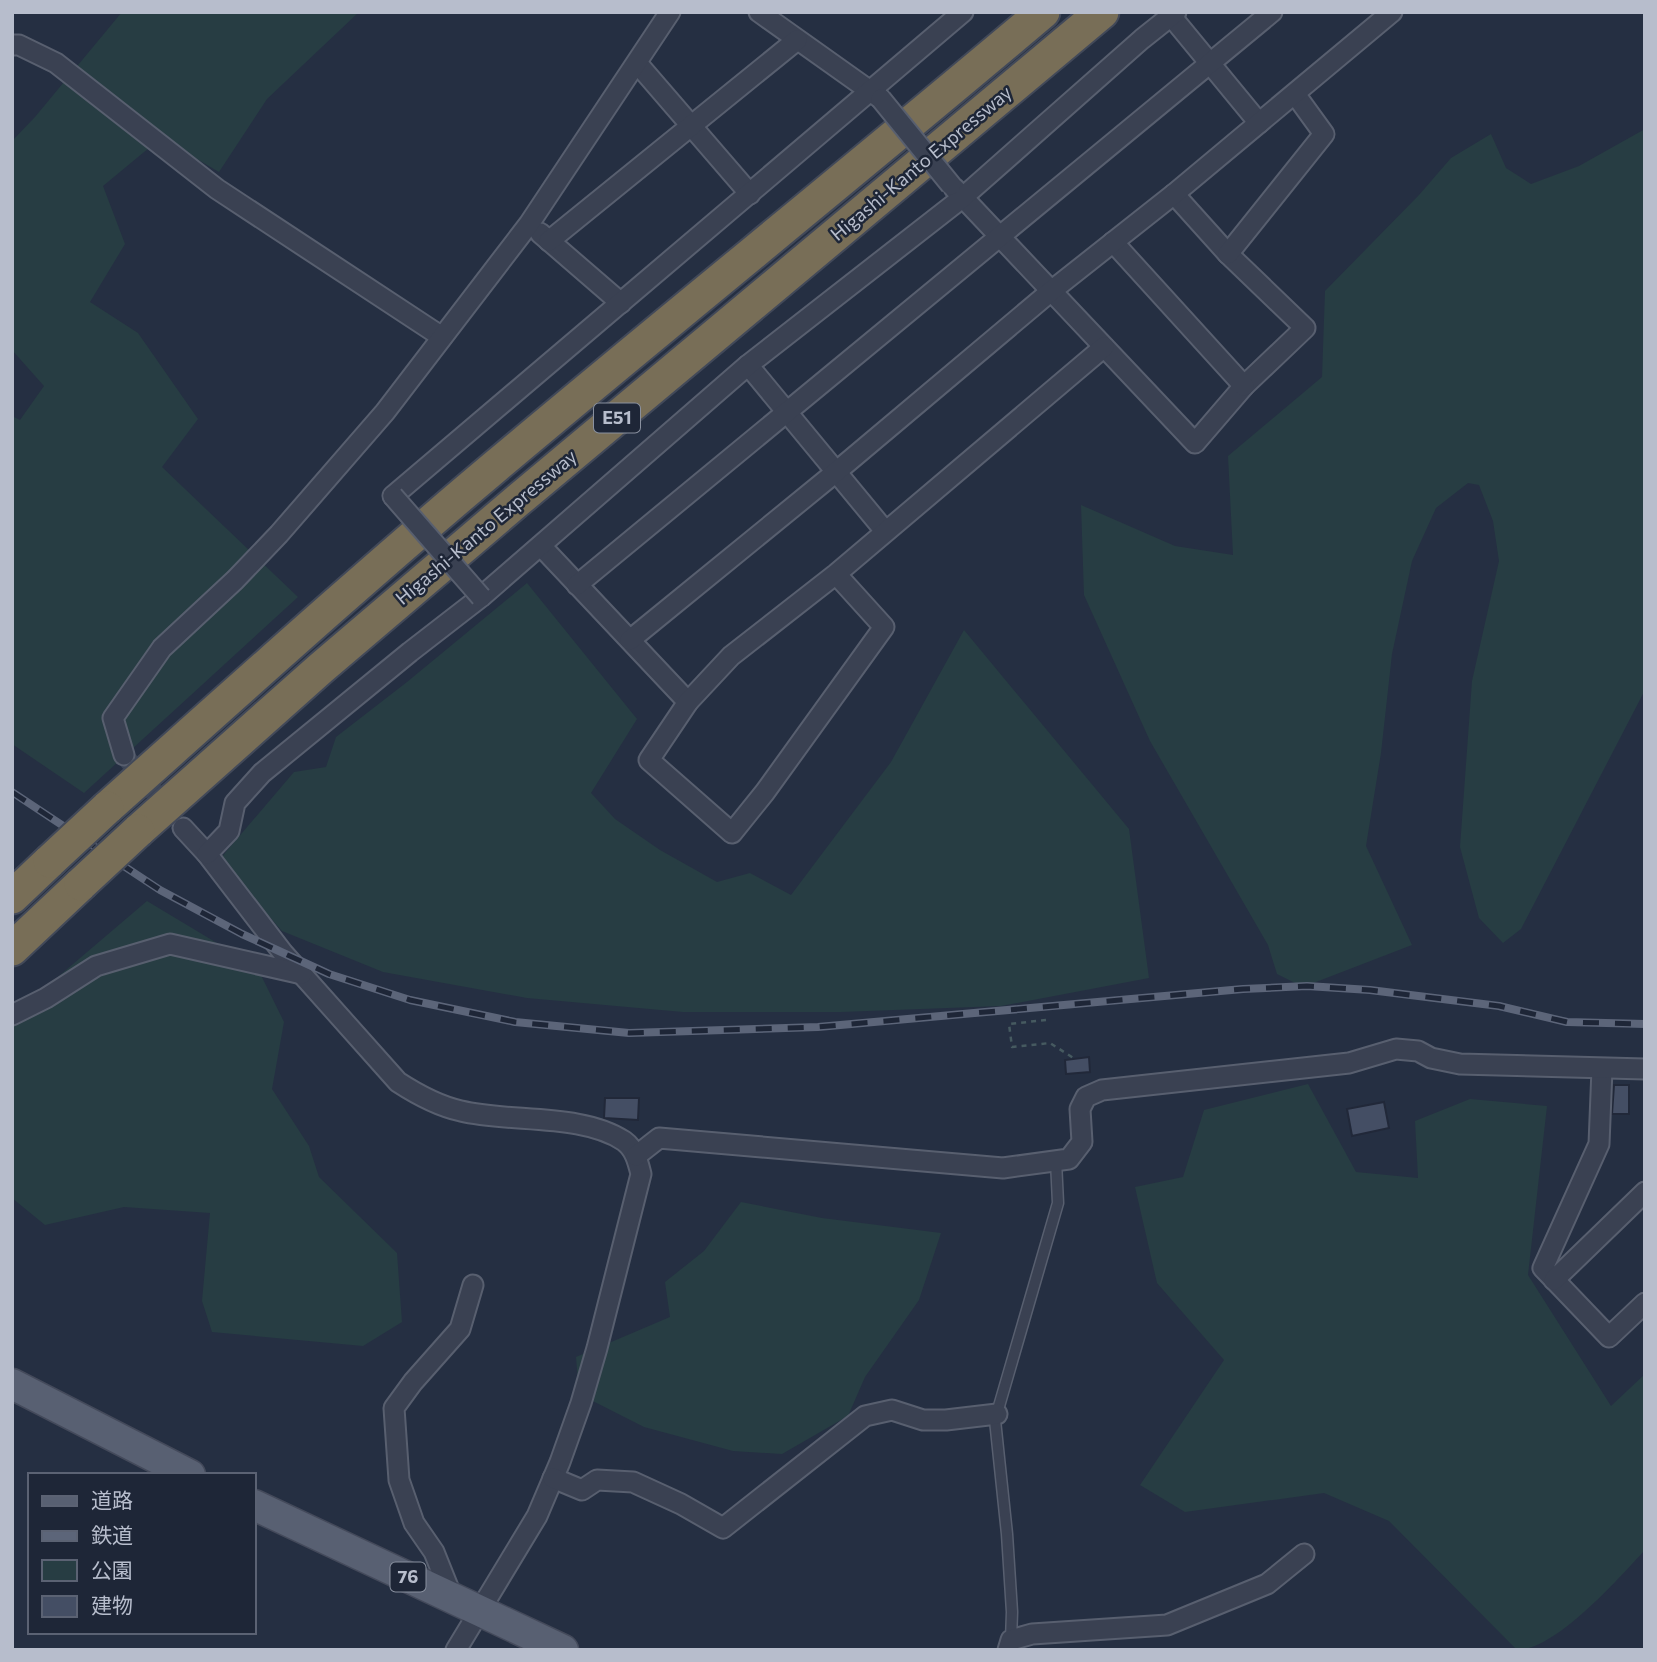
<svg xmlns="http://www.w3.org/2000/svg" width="1657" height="1662" viewBox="0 0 1657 1662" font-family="Commissioner,'Noto Sans JP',sans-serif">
  <rect width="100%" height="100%" fill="#252f42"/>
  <g fill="#273d43">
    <polygon points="122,12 359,12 267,99 219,172 161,138 103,186 125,244 90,302 138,333 198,419 162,467 298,597 84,793 12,744 12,416 20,420 44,386 12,350 12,141 35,117"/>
    <polygon points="1645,129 1645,690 1521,929 1503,943 1479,918 1460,847 1472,681 1499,561 1493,521 1479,485 1468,483 1436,508 1412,561 1392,654 1381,753 1366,846 1412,945 1303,987 1277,974 1268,945 1150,741 1084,595 1081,505 1175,546 1233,555 1228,456 1322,377 1325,291 1419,195 1451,158 1491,134 1506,168 1531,184 1579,166"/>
    <polygon points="527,583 637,719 591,793 615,819 660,850 717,882 750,873 791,895 891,762 964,630 1129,829 1149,978 1001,1006 841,1012 683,1012 527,998 383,972 282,931 219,860 294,772 326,767 336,737 407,682"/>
    <polygon points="147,901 257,967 284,1022 272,1089 309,1146 319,1177 397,1253 402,1322 363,1346 212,1332 202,1301 210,1213 124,1207 45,1225 12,1198 12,1016"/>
    <path d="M 1308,1084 L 1356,1172 L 1418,1178 L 1415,1121 L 1470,1099 L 1547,1106 L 1528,1275 L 1611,1406 L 1645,1374 L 1645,1550 C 1619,1578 1556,1650 1517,1650 L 1389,1521 L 1324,1493 L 1185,1512 L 1140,1485 L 1224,1360 L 1157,1283 L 1135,1187 L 1183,1177 L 1204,1110 Z"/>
    <polygon points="741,1202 822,1218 941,1233 919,1300 865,1377 848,1416 782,1454 733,1451 644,1427 579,1394 576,1357 670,1317 665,1282 704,1251"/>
  </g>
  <g fill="#444e64" stroke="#212839" stroke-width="2">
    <polygon points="1089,1057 1090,1072 1066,1074 1065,1060"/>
    <polygon points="1614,1085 1629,1085 1629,1114 1612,1114"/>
    <polygon points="605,1098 639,1098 638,1120 604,1118"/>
    <polygon points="1384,1102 1389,1128 1352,1136 1347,1109"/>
  </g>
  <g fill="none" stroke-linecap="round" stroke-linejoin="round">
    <polyline stroke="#3b4457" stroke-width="19" stroke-dasharray="19 10" stroke-linecap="butt" points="124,755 183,828"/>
    <defs>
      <polyline id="service" points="1011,1640 1012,1612 1007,1534 995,1420 1058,1203 1056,1161"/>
      <g id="minor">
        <polyline points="759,12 880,98"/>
        <polyline points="1171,16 1259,123"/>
        <polyline points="12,45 19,45 56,63 217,189 442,337"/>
        <polyline points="637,63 750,194"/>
        <polyline points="954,188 1195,443 1244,386 1305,328 1228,254 1174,194"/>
        <polyline points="540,233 621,303"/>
        <polyline points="549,241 797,40"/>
        <polyline points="1113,242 1244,386"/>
        <polyline points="1228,254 1324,134 1295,94"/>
        <polyline points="748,365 885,531"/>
        <polyline points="393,496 963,12"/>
        <polyline points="541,546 688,702"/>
        <polyline points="836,574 884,627 765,792 732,833 649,760 688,702 731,656 836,574 1104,347"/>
        <polyline points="577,585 1272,12"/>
        <polyline points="630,640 836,472 1050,292 1174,194 1392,12"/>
        <polyline points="124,755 113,718 162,648 235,580 279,534 385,412 529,224 670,12"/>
        <path d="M 183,828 L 207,854 L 283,953 L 398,1082 C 418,1095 438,1106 461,1111 C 510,1123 582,1113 624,1141 C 635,1149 638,1162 641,1174 L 597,1348 L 581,1403 L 560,1462 L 537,1516 L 456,1650"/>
        <polyline points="207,854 229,831 235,803 262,773 410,652 481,597 748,365 962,198 1142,39 1176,12"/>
        <polyline points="12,1015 46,998 96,966 170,944 302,974"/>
        <polyline points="1602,1069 1599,1144 1543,1268 1609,1337 1645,1303"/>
        <polyline points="636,1156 659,1138 1003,1168 1069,1159 1082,1142 1080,1109 1086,1097 1102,1090 1349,1063 1396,1049 1418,1051 1431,1058 1460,1064 1645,1069"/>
        <polyline points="1554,1280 1645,1192"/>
        <polyline points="553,1478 582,1490 597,1480 633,1482 681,1504 723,1528 865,1416 892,1410 923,1420 946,1420 997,1414"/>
        <polyline points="452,1597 434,1552 414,1523 399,1480 394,1408 413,1382 460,1329 473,1285"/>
        <polyline points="1008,1650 1011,1640 1032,1634 1167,1625 1267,1584 1304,1554"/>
      </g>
      <g id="primary">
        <polyline points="12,1384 190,1475"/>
        <polyline points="254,1505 563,1650"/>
      </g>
      <g id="motorway">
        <path d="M 107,808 C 236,693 364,577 496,466 C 678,313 862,165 1043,12"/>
        <polyline points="138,831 321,668 517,501 1102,12"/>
        <polyline points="12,897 50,861"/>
        <polyline points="12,949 81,884"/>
      </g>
    </defs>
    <use href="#service" stroke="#585f6f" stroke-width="13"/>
    <use href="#minor" stroke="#585f6f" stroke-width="23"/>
    <use href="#primary" stroke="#444a5b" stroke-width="33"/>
    <use href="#motorway" stroke="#424959" stroke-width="37"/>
    <polyline stroke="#465a60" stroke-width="2.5" stroke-dasharray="5 5" stroke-linecap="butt" points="1046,1020 1009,1024 1012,1047 1050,1043 1075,1059"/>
    <use href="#service" stroke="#3a4152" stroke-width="10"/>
    <use href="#minor" stroke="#3a4152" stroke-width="19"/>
    <use href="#primary" stroke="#586072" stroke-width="30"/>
    <use href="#motorway" stroke="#786e57" stroke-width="33"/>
    <defs>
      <polyline id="rail" points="12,792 160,890 242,934 329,974 410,1000 515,1022 629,1033 818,1027 1243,989 1307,986 1370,990 1499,1006 1567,1022 1645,1024"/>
    </defs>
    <use href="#rail" stroke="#5c6579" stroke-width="8"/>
    <use href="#rail" stroke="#1e2637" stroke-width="5" stroke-dasharray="16" stroke-linecap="butt"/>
    <defs>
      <g id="minor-bridge">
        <polyline points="881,99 951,185"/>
        <polyline points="393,496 481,597"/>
      </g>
      <g id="motorway-bridge">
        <polyline points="50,861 107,808"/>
        <polyline points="81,884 138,831"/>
      </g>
    </defs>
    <use href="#minor-bridge" stroke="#585f6f" stroke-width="23" stroke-linecap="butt"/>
    <use href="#motorway-bridge" stroke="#424959" stroke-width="37" stroke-linecap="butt"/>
    <use href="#minor-bridge" stroke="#3a4152" stroke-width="19"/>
    <use href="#motorway-bridge" stroke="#786e57" stroke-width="33"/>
  </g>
  <g text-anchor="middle" stroke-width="5" stroke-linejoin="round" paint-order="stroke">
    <g fill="#1e2637" stroke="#89909f" stroke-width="2">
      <rect x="594" y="403.5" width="46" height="29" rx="5"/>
      <rect x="390.5" y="1562.5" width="35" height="29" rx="5"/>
    </g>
    <g font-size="18" font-weight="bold" fill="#b7bdcc">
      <text x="617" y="424">E51</text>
      <text x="408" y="1583">76</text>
    </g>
    <g font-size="19" fill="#b7bdcc" stroke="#1e2637">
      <text transform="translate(921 163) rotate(-40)" y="7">Higashi-Kanto Expressway</text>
      <text transform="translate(486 527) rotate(-40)" y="7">Higashi-Kanto Expressway</text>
    </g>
  </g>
  <rect width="1657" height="1662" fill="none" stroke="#b7bdcc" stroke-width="28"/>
  <rect x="28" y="1473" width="228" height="161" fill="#1e2637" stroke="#5b6273" stroke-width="2"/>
  <rect x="42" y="1496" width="35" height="10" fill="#586072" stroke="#5b6273" stroke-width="2"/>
  <text x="91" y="1508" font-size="21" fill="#b7bdcc">道路</text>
  <rect x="42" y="1531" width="35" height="10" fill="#5c6579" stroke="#5b6273" stroke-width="2"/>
  <text x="91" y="1543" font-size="21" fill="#b7bdcc">鉄道</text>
  <rect x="42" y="1560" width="35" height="21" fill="#273d43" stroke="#5b6273" stroke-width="2"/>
  <text x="91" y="1578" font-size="21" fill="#b7bdcc">公園</text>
  <rect x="42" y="1596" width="35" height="21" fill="#444e64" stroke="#5b6273" stroke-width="2"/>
  <text x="91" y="1613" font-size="21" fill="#b7bdcc">建物</text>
</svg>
